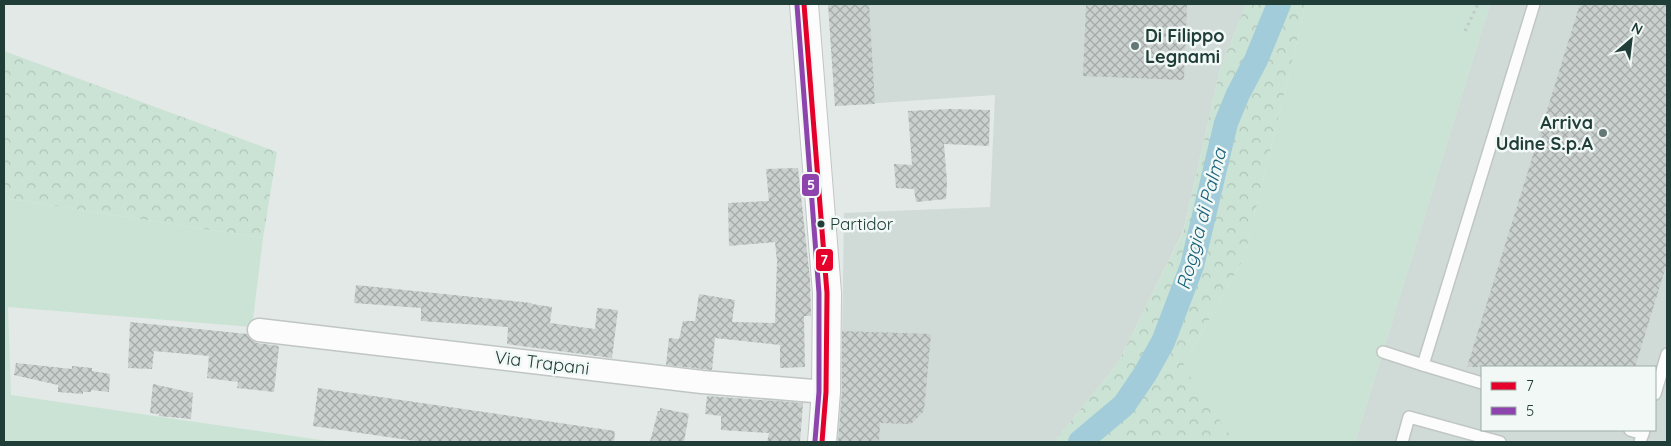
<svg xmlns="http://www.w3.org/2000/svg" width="1671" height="446" viewBox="0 0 1671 446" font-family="Quicksand,sans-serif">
  <defs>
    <pattern id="forest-crowns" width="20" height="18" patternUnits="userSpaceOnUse" patternTransform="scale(1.25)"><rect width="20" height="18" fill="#cbe3d5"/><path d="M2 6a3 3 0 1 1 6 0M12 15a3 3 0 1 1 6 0" fill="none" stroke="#aec4b8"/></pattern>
    <pattern id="building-cross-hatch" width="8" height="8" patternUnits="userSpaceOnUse" patternTransform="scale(1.25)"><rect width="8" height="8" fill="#cad0ce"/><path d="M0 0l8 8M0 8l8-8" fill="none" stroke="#a4aaa8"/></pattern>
  </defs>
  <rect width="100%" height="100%" fill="#e3e9e7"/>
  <g fill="#d0dbd7" fill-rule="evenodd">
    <polygon points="828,4 1246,4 1220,70 1183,232 1118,363 1054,442 836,442 842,346 844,213 990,207 995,95 835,106"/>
    <path d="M 1490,4 L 1667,4 L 1667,442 L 1355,442 ZM 1482,367 L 1655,367 L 1655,430 L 1482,430 Z"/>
  </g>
  <g fill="#cbe3d5">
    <polygon points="1306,4 1490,4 1355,442 1238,442 1232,439 1183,366 1244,258"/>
    <polygon points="4,198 263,238 252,327 8,307 11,395 334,442 4,442"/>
  </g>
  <g fill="url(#forest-crowns)">
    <polygon points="1246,4 1306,4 1244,258 1183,366 1232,438 1238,442 1054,442 1118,363 1183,233 1220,70"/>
    <polygon points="4,51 277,152 263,238 4,198"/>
  </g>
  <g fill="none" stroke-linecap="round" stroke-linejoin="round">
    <polyline stroke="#a2ccd9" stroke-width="24" points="1080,442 1124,405 1145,374 1163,342 1192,266 1226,123 1238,94 1256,60 1279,4"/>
  </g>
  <g fill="url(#building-cross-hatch)">
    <polygon points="828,4 869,4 875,104 835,106"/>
    <polygon points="1086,4 1187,4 1184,80 1083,76"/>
    <polygon points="1580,4 1667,4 1667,263 1635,367 1467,367"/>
    <polygon points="950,109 990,110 989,146 944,144 947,182 946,199 916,202 914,189 896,188 894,164 912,165 908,111"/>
    <polygon points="798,168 810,279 811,316 804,316 805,367 780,368 780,345 715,338 712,370 666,365 669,338 679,339 683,321 695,321 699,294 735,300 732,322 775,323 777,261 775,242 729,246 728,203 769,201 766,169"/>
    <polygon points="356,285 532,303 532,304 552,307 550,323 595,329 597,308 618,310 612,358 507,344 508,327 421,321 421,308 354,303"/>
    <polygon points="130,322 247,334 251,340 257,343 279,346 274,392 237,388 238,382 207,378 209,356 154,351 152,369 128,368"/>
    <polygon points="842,331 931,334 924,411 911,424 880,423 879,442 838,442 842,392"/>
    <polygon points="16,363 72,369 72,366 92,368 92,371 110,374 109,392 91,390 91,392 83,392 83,394 58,392 58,385 14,375"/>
    <polygon points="153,384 193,393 191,419 159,416 159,414 150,413"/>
    <polygon points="318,388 615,431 614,442 422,442 313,426"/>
    <polygon points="707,396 803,403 800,442 767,442 769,433 721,430 721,416 705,414"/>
    <polygon points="660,408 689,414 684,442 650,442 658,411 660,411"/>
  </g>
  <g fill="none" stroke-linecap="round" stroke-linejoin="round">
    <defs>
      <g id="service">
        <polyline points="1383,352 1423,365"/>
        <polyline points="1482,383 1423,365 1534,4"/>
        <polyline points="1655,394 1667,354"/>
        <polyline points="1630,430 1643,434"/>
        <polyline points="1402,442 1409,417 1500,442"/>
        <polyline points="1640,442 1644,430"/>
      </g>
      <polyline id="minor" points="259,330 702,382 826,392"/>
      <polyline id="tertiary" points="804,4 827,293 826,392 822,442"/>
    </defs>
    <use href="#service" stroke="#c0c6c4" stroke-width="14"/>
    <use href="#minor" stroke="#c0c6c4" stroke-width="25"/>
    <use href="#tertiary" stroke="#c0c6c4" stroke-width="30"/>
    <polyline stroke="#c0c9c7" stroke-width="3" stroke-dasharray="2.5 4" stroke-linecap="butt" points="1465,31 1478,4"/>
    <use href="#service" stroke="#fbfcfb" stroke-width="11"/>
    <use href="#minor" stroke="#fbfcfb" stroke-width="22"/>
    <use href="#tertiary" stroke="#fbfcfb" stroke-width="28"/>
    <defs>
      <polyline id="bus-1" points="804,4 827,293 826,392 822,442"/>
      <polyline id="bus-2" points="797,5 819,293 819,392 815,441"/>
    </defs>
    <use href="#bus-1" stroke="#f1f8f5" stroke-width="9"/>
    <use href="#bus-2" stroke="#f1f8f5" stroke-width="9"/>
    <use href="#bus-1" stroke="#e4002b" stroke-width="5"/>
    <use href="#bus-2" stroke="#8e44ad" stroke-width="5"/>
  </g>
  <g fill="#647975" stroke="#f1f8f5" stroke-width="2">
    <circle cx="1135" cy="46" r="5"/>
    <circle cx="1603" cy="133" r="5"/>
  </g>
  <circle fill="#203d38" stroke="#f1f8f5" stroke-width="2" cx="821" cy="224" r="4.5"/>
  <g text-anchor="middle" stroke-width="5" stroke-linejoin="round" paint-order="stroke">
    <g font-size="17" fill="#203d38" stroke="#f1f8f5" text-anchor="start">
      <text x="830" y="230">Partidor</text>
    </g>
    <g font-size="18" font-weight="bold" fill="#203d38" stroke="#f1f8f5" text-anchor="start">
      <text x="1145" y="42">Di Filippo<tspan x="1145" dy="21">Legnami</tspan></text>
      <text x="1593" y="129" text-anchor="end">Arriva<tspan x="1593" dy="21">Udine S.p.A</tspan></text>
    </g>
    <g font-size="18" fill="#203d38" stroke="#f1f8f5">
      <text transform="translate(542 363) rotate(7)" y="6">Via Trapani</text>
    </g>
    <g font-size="19" font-style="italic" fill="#18617b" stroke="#f1f8f5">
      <text transform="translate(1201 219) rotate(-75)" y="7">Roggia di Palma</text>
    </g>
  </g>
  <g stroke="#f1f8f5" stroke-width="2">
    <rect x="801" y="173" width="19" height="24" rx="5" fill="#8e44ad"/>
    <rect x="815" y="248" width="19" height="24" rx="5" fill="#e4002b"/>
  </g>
  <g font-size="14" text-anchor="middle" font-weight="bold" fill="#fff">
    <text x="811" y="190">5</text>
    <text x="824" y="265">7</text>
  </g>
  <rect width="1671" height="446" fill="none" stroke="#203d38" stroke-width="10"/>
  <rect x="1481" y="366" width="175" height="65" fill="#f1f8f5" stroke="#9dada9"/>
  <rect x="1491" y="382" width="25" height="8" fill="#e4002b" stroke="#9dada9"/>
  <text x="1526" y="391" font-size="15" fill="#203d38">7</text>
  <rect x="1491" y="407" width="25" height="8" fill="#8e44ad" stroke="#9dada9"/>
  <text x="1526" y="416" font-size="15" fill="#203d38">5</text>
  <g transform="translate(1631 40) rotate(28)" stroke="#f1f8f5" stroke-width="4" paint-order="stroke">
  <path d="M0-4L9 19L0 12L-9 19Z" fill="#203d38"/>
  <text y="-8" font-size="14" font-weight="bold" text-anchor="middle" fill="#203d38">N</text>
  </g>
</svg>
